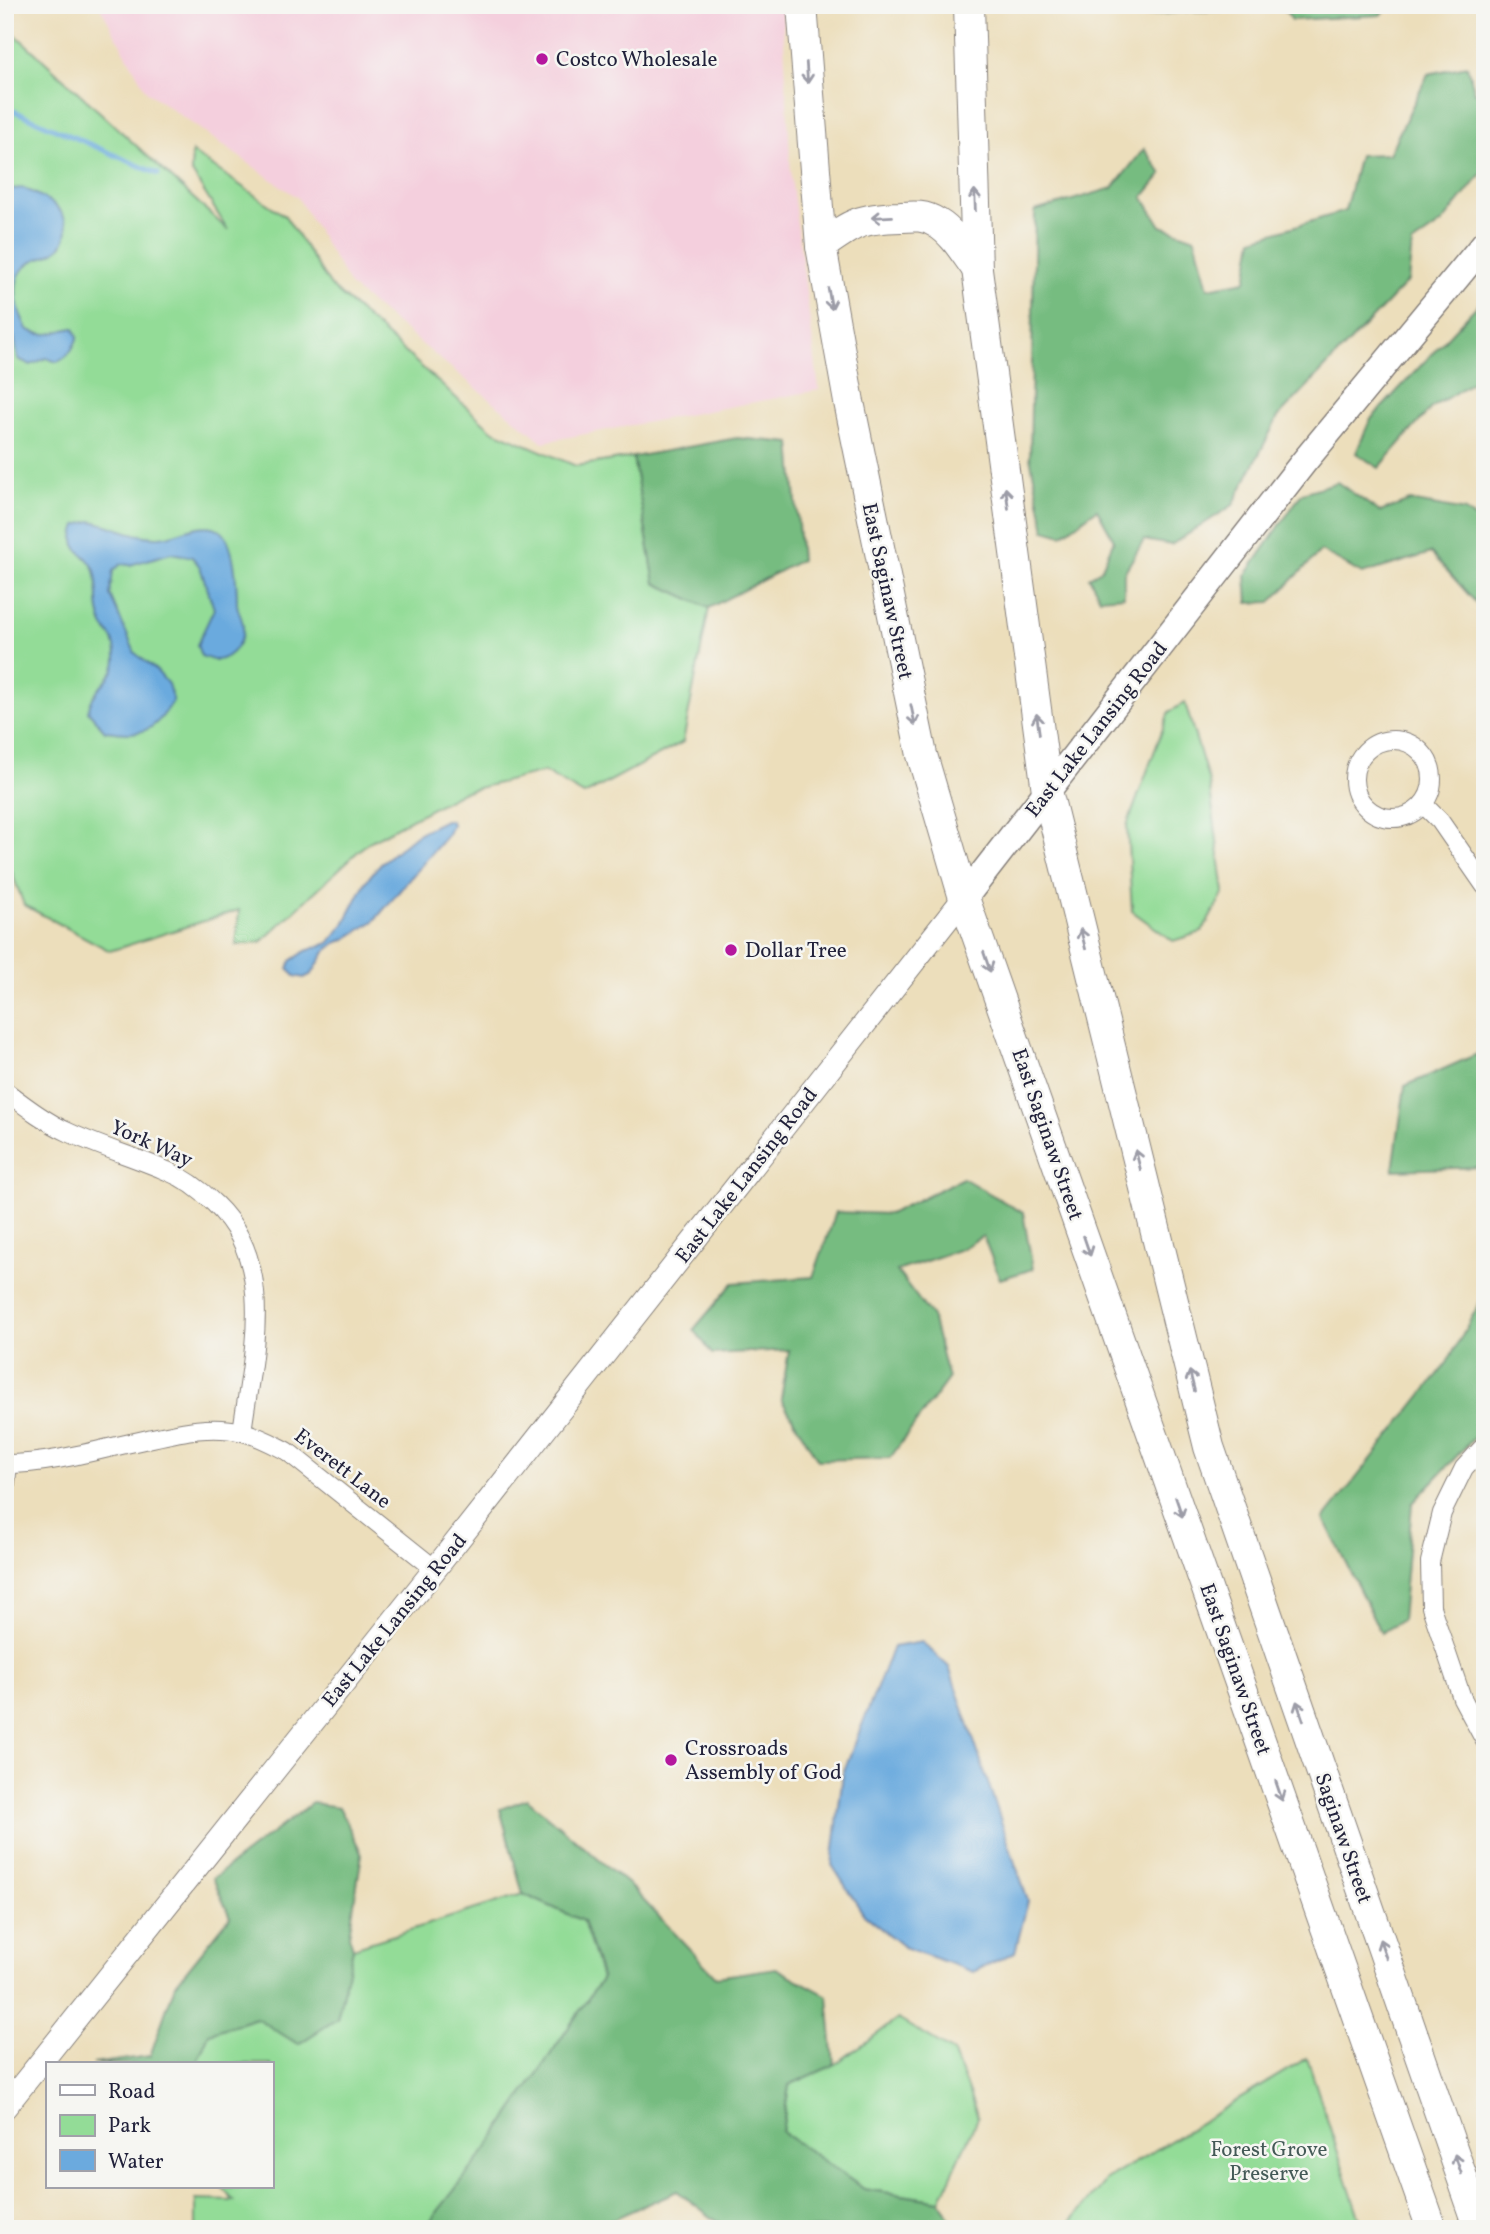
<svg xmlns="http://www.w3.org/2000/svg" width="1490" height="2234" viewBox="0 0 1490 2234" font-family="Vollkorn,serif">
  <rect width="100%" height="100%" fill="#f6f6f2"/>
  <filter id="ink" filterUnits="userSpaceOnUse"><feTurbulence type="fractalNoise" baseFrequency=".0143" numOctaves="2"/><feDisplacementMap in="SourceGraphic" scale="14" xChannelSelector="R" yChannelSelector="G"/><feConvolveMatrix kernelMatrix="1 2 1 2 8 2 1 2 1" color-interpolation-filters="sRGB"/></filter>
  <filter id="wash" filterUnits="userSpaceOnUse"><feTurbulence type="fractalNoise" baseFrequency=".00686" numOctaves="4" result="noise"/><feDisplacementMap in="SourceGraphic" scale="28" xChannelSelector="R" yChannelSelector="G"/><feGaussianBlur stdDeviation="1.57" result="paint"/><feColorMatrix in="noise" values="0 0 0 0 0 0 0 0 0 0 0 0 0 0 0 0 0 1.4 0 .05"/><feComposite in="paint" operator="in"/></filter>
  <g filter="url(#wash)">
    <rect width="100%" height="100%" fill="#ecdebb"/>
    <polygon fill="#f4cfdd" points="99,5 782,5 791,177 819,390 543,442 351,287 298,198 147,92"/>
    <g fill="#93dc97" stroke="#5a7f69" stroke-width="2">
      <polygon points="5,25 228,230 191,171 192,152 285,216 331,286 492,430 576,466 633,457 655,583 709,608 683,742 584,795 544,772 462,792 367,843 261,942 236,945 239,910 110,951 24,905 5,854"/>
      <polygon points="1185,703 1209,782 1224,892 1202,932 1173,941 1132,911 1127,826 1169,712"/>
      <polygon points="523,1894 583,1921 602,1978 486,2150 424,2229 196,2229 196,2200 234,2201 221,2187 271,2187 271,2064 196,2064 209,2033 257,2018 298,2044 337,2019 353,1948"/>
      <polygon points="898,2019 953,2052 978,2117 940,2201 864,2189 782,2132 789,2085 834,2065"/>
      <polygon points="1307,2058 1363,2229 1065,2229 1106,2180"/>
    </g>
    <g fill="#76bc80" stroke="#4c6f5e" stroke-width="2">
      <polygon points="1129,5 1237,5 1232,11 1190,11 1134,17"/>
      <polygon points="1281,5 1391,5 1380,15 1292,20"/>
      <polygon points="1467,66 1475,93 1485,90 1485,169 1442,223 1412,244 1408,281 1278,417 1233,505 1171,545 1144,540 1124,573 1124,596 1100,598 1089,577 1101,570 1114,540 1097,509 1062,535 1045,530 1030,457 1035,211 1113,188 1144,149 1162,174 1143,197 1161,226 1195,238 1208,288 1246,281 1253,239 1345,211 1359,155 1389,154 1428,74"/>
      <polygon points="1485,297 1485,374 1431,408 1379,468 1356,453 1370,420"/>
      <polygon points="737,438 791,443 801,560 709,608 655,583 633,457"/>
      <polygon points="1337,482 1380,512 1410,501 1465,511 1485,526 1485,610 1479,606 1431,553 1362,574 1321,551 1271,602 1248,603 1246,575 1302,493"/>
      <polygon points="1484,1051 1485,1167 1393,1170 1405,1086"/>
      <polygon points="963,1178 1023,1213 1033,1269 1000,1279 983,1236 961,1249 897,1271 932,1317 948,1379 890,1458 818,1460 781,1399 789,1350 712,1354 694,1329 733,1283 813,1277 836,1212 889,1214"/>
      <polygon points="1485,1293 1485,1426 1412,1504 1402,1620 1381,1633 1324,1519 1447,1363"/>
      <polygon points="527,1799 629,1885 716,1977 776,1968 828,1996 834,2065 789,2085 782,2132 864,2189 940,2201 955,2229 727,2229 677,2191 606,2222 601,2229 424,2229 486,2150 602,1978 583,1921 523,1894 500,1809"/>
      <polygon points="312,1803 339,1807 362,1854 349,1935 353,1948 337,2019 298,2044 256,2018 209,2033 196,2064 93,2064 150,2056 175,1985 230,1917 213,1878"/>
    </g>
    <g fill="#6baade" stroke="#46668c" stroke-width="2">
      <path d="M 23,188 C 44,197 72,209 66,236 C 64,242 63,245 58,249 C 51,256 41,257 33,261 C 7,276 16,307 27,329 C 47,340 53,331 74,328 L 78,337 C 73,348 69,357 57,362 L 46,358 L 31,365 L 18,359 L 14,337 L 5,323 L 5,193 L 12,189 Z"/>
      <path d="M 91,521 C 113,525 135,538 159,537 C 178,536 203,518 221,531 C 235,542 237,587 237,604 C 238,612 242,617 243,625 C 245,639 232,659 216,660 C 212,661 205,657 201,656 L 197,645 L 214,609 L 200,567 L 192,557 L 171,553 L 130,565 L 121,564 L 113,571 L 110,595 L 135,653 L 157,671 L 168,684 L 173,701 C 153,733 143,736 105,731 L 88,711 C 90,706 91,700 94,696 C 101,684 116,674 116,659 C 116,654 115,643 112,638 C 110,633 105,630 103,625 C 95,607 100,589 95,571 C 88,550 66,555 77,525 Z"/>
      <polygon points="445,820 450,820 452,824 448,834 374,921 344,940 336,943 325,952 312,974 304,978 295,976 288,969 291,961 306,951 329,943 344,924 366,881 381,863 417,834"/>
      <polygon points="922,1642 949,1667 1028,1901 1015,1952 973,1972 904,1947 864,1915 832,1865 843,1773 893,1647"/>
    </g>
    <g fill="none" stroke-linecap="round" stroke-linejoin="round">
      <polyline stroke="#6baade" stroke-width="5" points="5,107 158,174"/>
    </g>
  </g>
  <g filter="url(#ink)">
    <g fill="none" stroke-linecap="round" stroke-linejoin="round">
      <defs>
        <g id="minor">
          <circle cx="1393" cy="779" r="39"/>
          <polyline points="1423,804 1440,821 1485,886"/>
          <path d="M 5,1091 C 25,1106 46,1122 68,1132 C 100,1147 135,1157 167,1171 C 185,1178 202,1191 215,1204 C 278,1264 252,1356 242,1432"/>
          <polyline points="1485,1445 1464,1468 1442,1513 1430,1562 1431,1607 1462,1698 1485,1741"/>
          <path d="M 5,1464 C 53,1464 101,1449 148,1439 C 179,1432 211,1424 243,1432 C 259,1436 273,1444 287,1451 L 435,1569"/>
          <polyline points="5,1492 8,1464"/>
        </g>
        <polyline id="tertiary" points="5,2107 435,1569 964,898"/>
        <polyline id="secondary" points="964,898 1303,463 1485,243"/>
        <g id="primary">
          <polyline points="802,5 821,246 849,402 922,755 964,898 1432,2229"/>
          <polyline points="969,5 977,269 1047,791 1209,1447 1480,2229"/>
          <path d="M 821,246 C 853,223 860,218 901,217 C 914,216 925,215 937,223 C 954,233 965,253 977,269"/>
        </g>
      </defs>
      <use href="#minor" stroke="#87807b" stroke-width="20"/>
      <use href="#tertiary" stroke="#87807b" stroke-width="25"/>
      <use href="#secondary" stroke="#87807b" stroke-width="29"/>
      <use href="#primary" stroke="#87807b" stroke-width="32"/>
      <use href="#minor" stroke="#fff" stroke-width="18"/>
      <use href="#tertiary" stroke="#fff" stroke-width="23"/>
      <use href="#secondary" stroke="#fff" stroke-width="26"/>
      <use href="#primary" stroke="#fff" stroke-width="30"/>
    </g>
    <defs><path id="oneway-shaft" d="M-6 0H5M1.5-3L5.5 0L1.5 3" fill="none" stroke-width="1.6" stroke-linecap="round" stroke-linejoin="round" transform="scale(1.75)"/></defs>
    <g stroke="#9c9ca7">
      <use href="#oneway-shaft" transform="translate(807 73) rotate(86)"/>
      <use href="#oneway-shaft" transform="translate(975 200) rotate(-92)"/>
      <use href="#oneway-shaft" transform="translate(882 217) rotate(177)"/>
      <use href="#oneway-shaft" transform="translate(830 299) rotate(80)"/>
      <use href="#oneway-shaft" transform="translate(1007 498) rotate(-98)"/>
      <use href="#oneway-shaft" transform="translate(913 715) rotate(78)"/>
      <use href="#oneway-shaft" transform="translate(1038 724) rotate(-98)"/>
      <use href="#oneway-shaft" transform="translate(1083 939) rotate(-104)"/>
      <use href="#oneway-shaft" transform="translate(987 962) rotate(71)"/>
      <use href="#oneway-shaft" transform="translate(1138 1160) rotate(-104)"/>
      <use href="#oneway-shaft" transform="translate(1087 1246) rotate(71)"/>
      <use href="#oneway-shaft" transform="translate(1192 1381) rotate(-104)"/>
      <use href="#oneway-shaft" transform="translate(1179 1507) rotate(71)"/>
      <use href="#oneway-shaft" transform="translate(1300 1711) rotate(-109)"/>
      <use href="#oneway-shaft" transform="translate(1279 1791) rotate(71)"/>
      <use href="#oneway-shaft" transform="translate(1383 1949) rotate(-109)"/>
      <use href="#oneway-shaft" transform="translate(1458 2164) rotate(-109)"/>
    </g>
  </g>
  <g fill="#b5179e" stroke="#f6f6f2" stroke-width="2.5">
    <circle cx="542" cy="59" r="7"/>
    <circle cx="731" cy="950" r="7"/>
    <circle cx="671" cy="1760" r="7"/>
  </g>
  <g text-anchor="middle" stroke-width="5" stroke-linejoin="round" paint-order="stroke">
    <g font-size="21" fill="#22223b" stroke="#f6f6f2" text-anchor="start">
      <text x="556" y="66">Costco Wholesale</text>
      <text x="745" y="957">Dollar Tree</text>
      <text x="685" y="1755">Crossroads<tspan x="685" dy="24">Assembly of God</tspan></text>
    </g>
    <g font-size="21" fill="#22223b" stroke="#f6f6f2">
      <text transform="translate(888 591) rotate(78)" y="7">East Saginaw Street</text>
      <text transform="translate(1096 729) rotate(-52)" y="7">East Lake Lansing Road</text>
      <text transform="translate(1048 1134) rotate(71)" y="7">East Saginaw Street</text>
      <text transform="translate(152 1143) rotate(24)" y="7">York Way</text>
      <text transform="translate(746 1175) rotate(-52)" y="7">East Lake Lansing Road</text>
      <text transform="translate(343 1468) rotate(38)" y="7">Everett Lane</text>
      <text transform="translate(394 1620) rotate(-51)" y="7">East Lake Lansing Road</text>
      <text transform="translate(1236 1669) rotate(71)" y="7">East Saginaw Street</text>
      <text transform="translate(1344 1838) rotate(71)" y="7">Saginaw Street</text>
    </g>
    <g font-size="21" fill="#445a57" stroke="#f6f6f2">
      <text x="1269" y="2156">Forest Grove<tspan x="1269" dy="24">Preserve</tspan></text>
    </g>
  </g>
  <rect width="1490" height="2234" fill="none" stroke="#f6f6f2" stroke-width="28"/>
  <rect x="46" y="2062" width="228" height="126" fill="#f6f6f2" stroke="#a1a1a9" stroke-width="2"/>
  <rect x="60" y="2085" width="35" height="10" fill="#ffffff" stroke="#a1a1a9" stroke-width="2"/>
  <text x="108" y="2098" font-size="21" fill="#22223b">Road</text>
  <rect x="60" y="2115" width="35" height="21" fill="#93dc97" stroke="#a1a1a9" stroke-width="2"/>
  <text x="108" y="2132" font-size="21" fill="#22223b">Park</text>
  <rect x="60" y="2150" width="35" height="21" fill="#6baade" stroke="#a1a1a9" stroke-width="2"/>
  <text x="108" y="2168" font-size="21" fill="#22223b">Water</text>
</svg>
